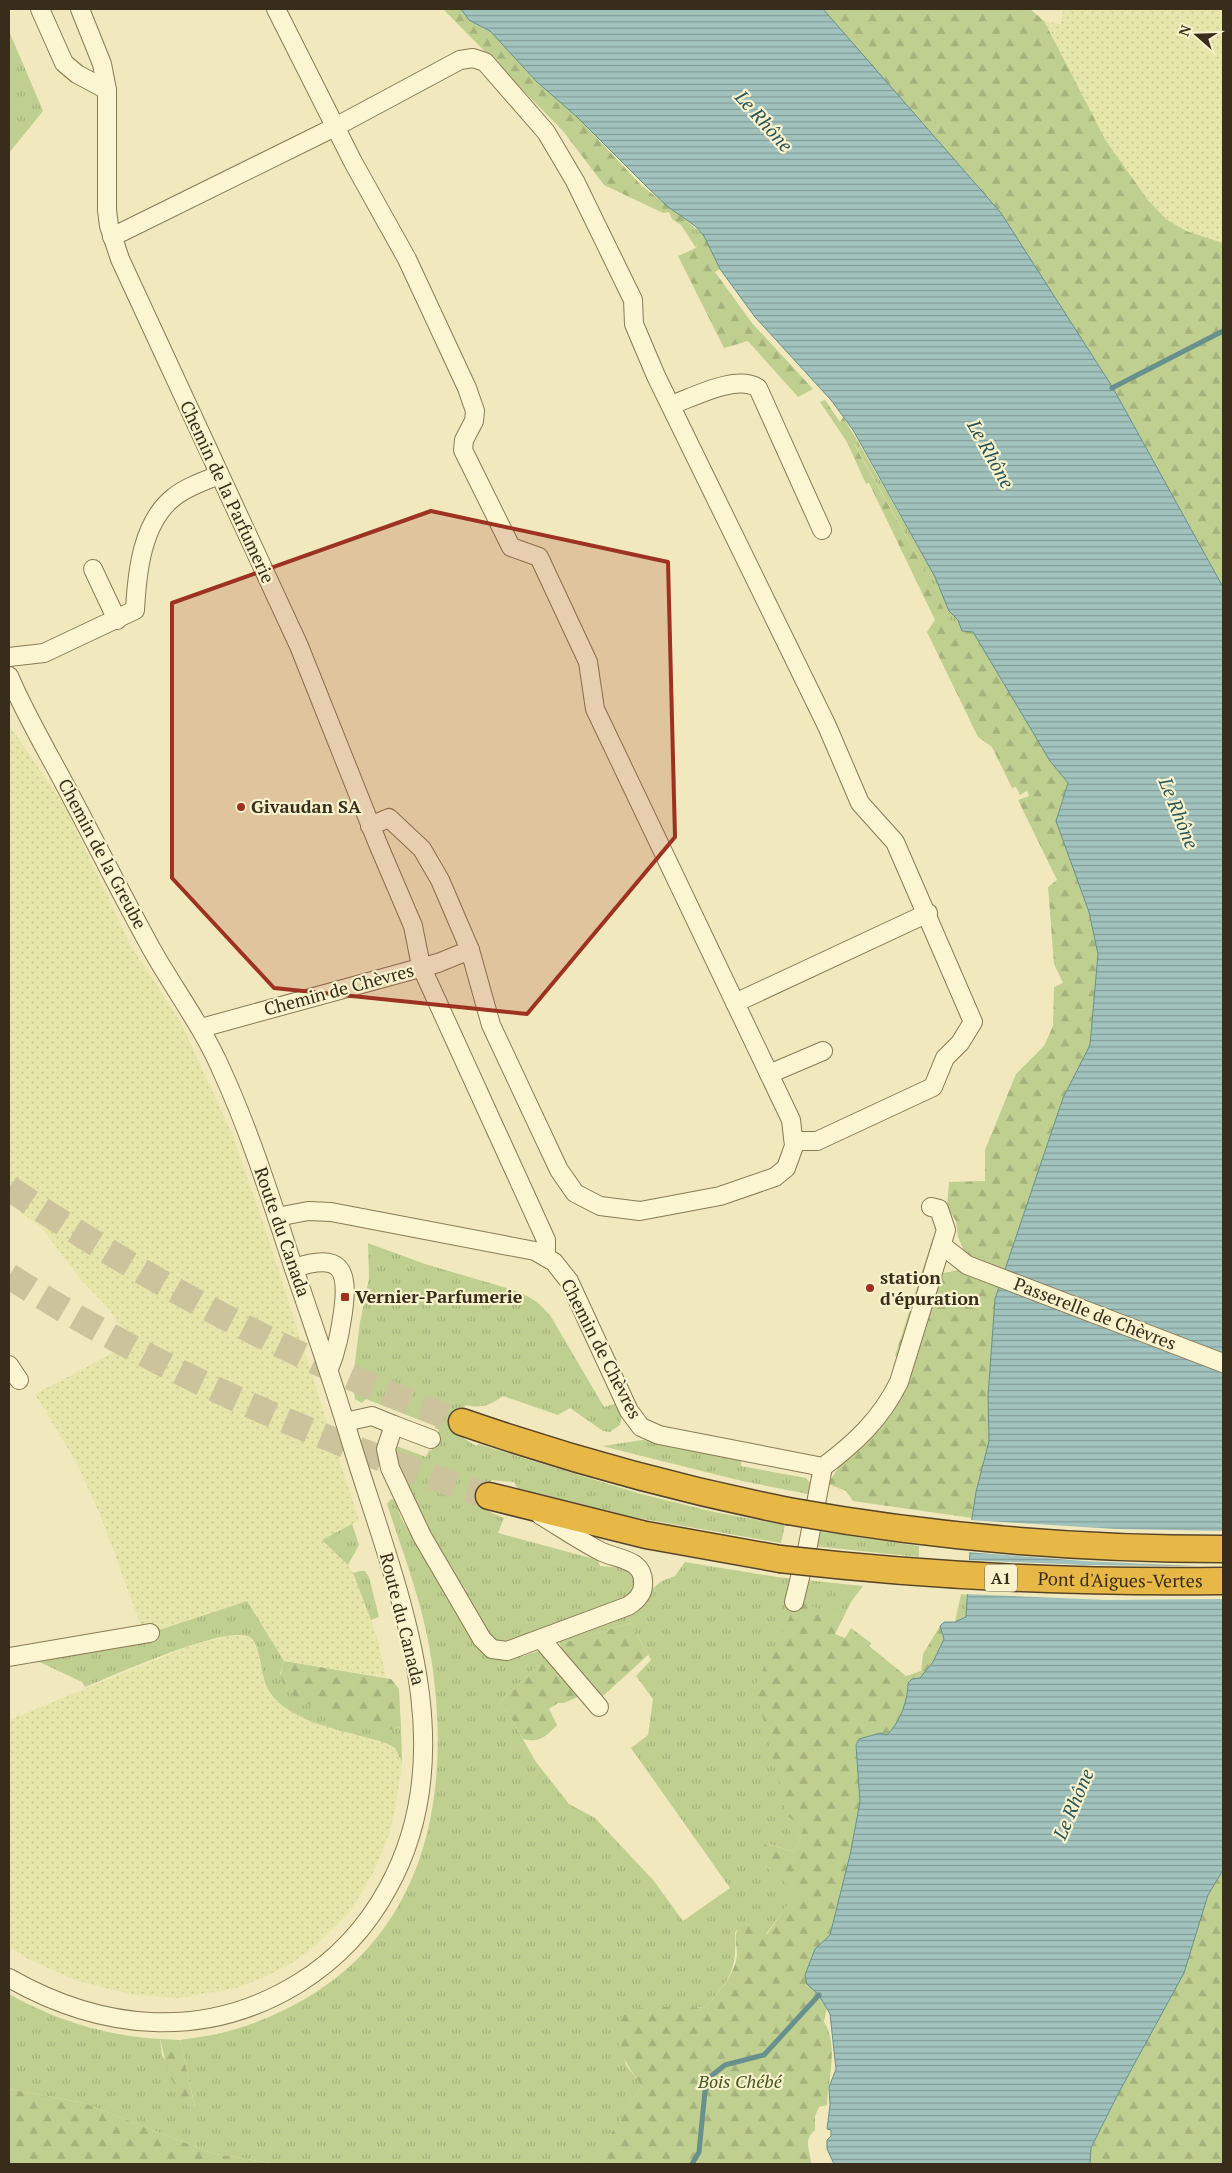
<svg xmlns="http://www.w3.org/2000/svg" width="1232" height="2173" viewBox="0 0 1232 2173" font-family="'PT Serif',serif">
  <defs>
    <pattern id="farmland-dots" width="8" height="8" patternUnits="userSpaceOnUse" patternTransform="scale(1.25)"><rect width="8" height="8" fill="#e7e6aa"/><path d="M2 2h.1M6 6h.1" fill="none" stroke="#c7c692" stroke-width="1.8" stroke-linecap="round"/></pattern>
    <pattern id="grass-tufts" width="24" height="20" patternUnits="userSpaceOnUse" patternTransform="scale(1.25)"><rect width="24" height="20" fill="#bfcf90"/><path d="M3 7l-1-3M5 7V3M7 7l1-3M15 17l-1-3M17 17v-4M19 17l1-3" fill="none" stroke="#a5b27c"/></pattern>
    <pattern id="forest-firs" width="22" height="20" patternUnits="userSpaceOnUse" patternTransform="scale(1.25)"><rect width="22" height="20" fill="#bfcf90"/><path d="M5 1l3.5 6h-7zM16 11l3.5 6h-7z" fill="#a5b27c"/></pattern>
    <pattern id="water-rules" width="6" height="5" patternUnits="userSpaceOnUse" patternTransform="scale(1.25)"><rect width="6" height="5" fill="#a1c2bd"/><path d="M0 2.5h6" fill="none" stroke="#849e99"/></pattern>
  </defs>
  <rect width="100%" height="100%" fill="#f1e9bd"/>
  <g fill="url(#farmland-dots)">
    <polygon points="1063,9 1223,9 1223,243 1186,231 1166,219 1148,199 1106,141 1044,21 1061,24"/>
    <polygon points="9,725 64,805 131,946 180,1021 232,1134 263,1222 359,1521 323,1540 348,1565 358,1581 379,1645 386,1677 284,1661 247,1601 150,1633 143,1631 101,1517 76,1462 35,1394 130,1344 109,1309 81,1280 42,1228 9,1204"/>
    <polygon points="233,1635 251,1638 255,1645 267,1687 281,1704 299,1717 386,1743 399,1753 402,1762 401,1774 391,1829 374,1871 350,1912 315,1946 292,1963 263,1978 236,1988 180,1998 135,1995 77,1981 30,1960 9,1947 9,1720 192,1645"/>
  </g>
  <g fill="url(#grass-tufts)">
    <polygon points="9,31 43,111 9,153"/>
    <polygon points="687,221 704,236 698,239 696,248 681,225"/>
    <polygon points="857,440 935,577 949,611 958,620 962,631 956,629 952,620 949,621 945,615 924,568 854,443"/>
    <path d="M 368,1243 L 425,1264 L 520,1292 L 537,1302 L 550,1315 L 604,1407 L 618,1403 L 622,1413 L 620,1425 L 610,1432 L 603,1431 L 570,1408 L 558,1415 L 503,1396 C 490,1405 483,1409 466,1405 C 452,1427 452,1434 477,1446 L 478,1444 L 641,1494 L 714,1512 L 785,1525 L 781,1543 L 638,1518 L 518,1489 L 514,1482 L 492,1480 L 485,1490 L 481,1505 L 492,1513 L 504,1518 L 498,1533 L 598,1560 L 600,1566 L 625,1568 L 632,1572 L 635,1584 L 629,1596 L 507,1644 L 493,1640 L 431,1534 L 396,1462 L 394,1445 L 426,1457 L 429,1450 L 431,1451 L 439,1430 L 435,1428 L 435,1426 L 366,1399 L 362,1403 L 355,1399 L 353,1378 L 360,1322 L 369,1278 Z"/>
    <polygon points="643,1440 742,1457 741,1466 806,1478 811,1484 808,1494 742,1481 602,1446"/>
    <path d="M 391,1499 L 395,1500 L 401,1518 L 475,1645 C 499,1668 514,1658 542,1650 L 548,1656 L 501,1701 L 536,1762 L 569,1804 L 595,1818 L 654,1881 L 683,1921 L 730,1888 L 631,1748 L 648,1735 L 653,1699 L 636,1676 L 651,1660 L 631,1623 L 560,1644 L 556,1640 L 634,1614 L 642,1608 L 653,1588 L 662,1581 L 675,1576 L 685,1562 L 777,1577 L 863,1586 L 851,1602 L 843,1618 L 798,1602 L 804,1827 L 794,1852 L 766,1843 L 765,1866 L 798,1892 L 766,1934 L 746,1923 L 735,1932 C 737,1972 730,1978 706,2007 L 626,2014 L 617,2030 L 626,2065 L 642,2086 L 597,2156 L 578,2164 L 277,2164 L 211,2153 L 84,2103 L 9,2089 L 9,1994 C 55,2020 106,2036 160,2039 L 162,2055 L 195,2107 L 180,2040 C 199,2037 218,2035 236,2029 C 416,1973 459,1816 429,1645 C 420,1597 402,1550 387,1504 Z"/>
    <polygon points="352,1524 359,1545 348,1565 322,1540"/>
    <polygon points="816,1531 919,1546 919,1557 813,1546"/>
    <polygon points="360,1571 365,1571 369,1577 379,1617 371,1620 353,1573"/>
    <polygon points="961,1594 968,1595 966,1617 955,1622"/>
    <path d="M 247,1601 L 284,1661 L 280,1674 L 383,1731 L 401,1727 L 402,1762 L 395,1748 L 386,1743 C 350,1731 283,1724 266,1685 C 262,1675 259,1644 251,1638 C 229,1622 112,1677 85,1687 L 82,1682 L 31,1658 L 150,1633 Z"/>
  </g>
  <g fill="url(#forest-firs)">
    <polygon points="443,9 461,9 470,20 490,31 537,82 577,117 642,186 687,221 681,225 672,219 669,212 663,213 604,185 563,131"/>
    <polygon points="823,9 1030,9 1044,21 1106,141 1148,200 1166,219 1186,231 1223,243 1223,587 1113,388"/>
    <polygon points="704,236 720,269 715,272 752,323 813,389 798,397 748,341 724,348 678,256 696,248 698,239"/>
    <polygon points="825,400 840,422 843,417 857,440 854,444 924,568 949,621 952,620 957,629 973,631 1050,761 1068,783 1056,821 1089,912 1098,954 1090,1046 1063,1098 995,1299 988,1396 989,1441 976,1492 972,1518 853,1501 846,1491 828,1484 843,1460 878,1430 893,1407 938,1274 966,1269 967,1258 958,1237 956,1221 947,1207 949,1182 985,1181 985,1150 1016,1074 1044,1046 1053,1026 1054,987 1063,983 1054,964 1048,887 1057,880 1018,800 1029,796 1027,791 1020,795 1016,787 1012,788 992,747 978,737 927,632 935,620 869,483 866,484 847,442 820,402"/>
    <polygon points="933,1237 938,1240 899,1358 895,1356"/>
    <path d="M 798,1601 L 843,1618 L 835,1634 L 845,1638 L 851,1628 L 871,1643 L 869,1646 L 906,1676 L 921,1671 L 923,1654 L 940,1626 L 944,1639 L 933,1662 L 920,1679 L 912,1679 L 908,1683 C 908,1701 900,1722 887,1735 L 880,1733 L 859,1739 L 856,1745 L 860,1802 L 850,1855 L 830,1936 C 815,1945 812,1960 805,1975 C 811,1987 819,1995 827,2007 L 824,2022 C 839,2045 828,2079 827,2105 L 819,2107 L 815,2116 L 815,2130 C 802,2141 811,2151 811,2164 L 578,2164 L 597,2155 L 642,2086 C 629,2069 597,2023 633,2010 C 649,2005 687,2009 706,2007 C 718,1992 731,1980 736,1961 C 740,1945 728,1932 746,1923 L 767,1934 L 797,1892 L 765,1866 L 761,1856 L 765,1843 L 794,1852 L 804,1827 L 787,1816 L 755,1685 Z"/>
    <polygon points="631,1623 648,1655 602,1697 564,1656 560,1644"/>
    <path d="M 548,1656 L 578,1697 L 564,1703 L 558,1703 L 549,1709 L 557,1725 C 545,1737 540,1743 523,1739 L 501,1701 Z"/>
    <path d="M 284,1661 L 391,1679 L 399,1689 L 401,1727 C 395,1728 388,1731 382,1731 C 364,1729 293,1702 285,1687 C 279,1677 281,1671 284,1661 Z"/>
    <polygon points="1223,1870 1223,2164 1090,2164 1091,2149 1118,2094 1184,1973 1208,1895"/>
    <polygon points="160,2039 180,2040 195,2108 187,2106 169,2075"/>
    <polygon points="9,2089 84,2103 211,2153 277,2164 9,2164"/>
  </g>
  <path fill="url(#water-rules)" stroke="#68908c" d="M 461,9 L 823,9 L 1001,213 L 1113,388 L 1223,587 L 1223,1870 L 1208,1895 L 1184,1973 L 1118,2094 L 1091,2148 L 1090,2164 L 834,2164 L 827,2149 L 827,2140 L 831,2136 L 831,2130 L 827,2129 L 830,2105 L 829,2087 L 836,2069 L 830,2014 L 819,1995 L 807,1984 L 805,1975 L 815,1949 L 830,1935 L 850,1855 L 860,1802 L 856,1745 L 859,1739 L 880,1733 L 887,1735 C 900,1722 908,1701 908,1683 L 912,1679 L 920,1678 L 933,1662 L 944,1639 L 940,1626 L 944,1622 L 955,1622 L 966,1617 L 972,1518 L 976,1492 L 989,1441 L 988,1396 L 995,1299 L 1063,1098 L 1090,1045 L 1098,954 L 1089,912 L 1056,821 L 1068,783 L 1050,761 L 973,632 L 962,631 L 958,620 L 949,611 L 935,577 L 853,430 L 831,400 L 755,317 L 720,269 L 704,236 L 695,226 L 667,206 L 648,188 L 577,117 L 537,82 L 490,31 L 469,20 Z"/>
  <polygon fill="#f1e9bd" points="970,1520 1116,1529 1223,1531 1223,1599 1107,1600 965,1594 967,1560 1085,1565 1197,1566 1084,1561 968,1552"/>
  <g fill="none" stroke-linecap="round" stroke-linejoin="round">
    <g stroke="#68908c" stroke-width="5">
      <polyline points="1112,388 1223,331"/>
      <polyline points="692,2164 699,2152 705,2091 711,2076 725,2065 764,2055 819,1995"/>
    </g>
    <g stroke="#ccc39d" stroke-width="26" stroke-dasharray="26 13" stroke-linecap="butt">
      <path d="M 9,1188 C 155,1286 297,1361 462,1422"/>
      <path d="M 9,1276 C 159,1372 320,1441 489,1496"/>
    </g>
    <defs>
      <g id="minor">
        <polyline points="40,9 64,63 77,74 107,90"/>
        <polyline points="80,9 102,64 107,90 107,210 109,226 120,259 299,646 378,844 413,926 421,966 546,1240 546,1257"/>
        <polyline points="276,9 353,162 407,259 467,388 475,411 474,421 464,440 463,450 511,547 539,557 588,662 595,709 791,1120 794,1146 786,1168 775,1177 720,1196 640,1211 600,1206 575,1193 559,1170 491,1025 470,950 440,880 422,849 389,818 370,826"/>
        <polyline points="112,237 337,126 460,60 473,58 485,62 546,132 575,181 633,300 634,324 656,376 827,726 860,803 895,842 973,1022 960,1043 945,1058 933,1087 817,1141 795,1141"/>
        <path d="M 671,405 C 694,397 736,374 758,388 L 822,530"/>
        <polyline points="93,569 117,620"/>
        <path d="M 9,657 L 44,653 L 135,610 C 137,572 142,522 174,497 C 186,487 204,481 219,475"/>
        <path d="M 9,676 C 25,714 46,749 65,785 C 94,839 121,894 151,948 C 174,989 202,1026 221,1069 C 250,1132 271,1199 293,1266 C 312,1321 331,1376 348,1432 C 391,1577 469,1742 388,1888 C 367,1927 336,1960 299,1983 C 205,2041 102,2031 9,1978"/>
        <polyline points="735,1003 928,913"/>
        <polyline points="201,1028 438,963 470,950"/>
        <polyline points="769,1074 823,1051"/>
        <path d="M 277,1217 L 308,1211 L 331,1212 L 535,1251 L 554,1262 L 569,1281 L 629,1411 L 641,1427 L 659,1435 L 823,1467 C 855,1443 881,1419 899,1382 L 946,1230 L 939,1209 L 931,1207"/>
        <polyline points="943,1246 967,1265 1223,1363"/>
        <path d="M 294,1268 C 341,1253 349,1268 343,1312 C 340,1332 337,1350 329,1369"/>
        <polyline points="9,1365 19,1380"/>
        <path d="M 345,1422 L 372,1416 L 394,1425 L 386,1449 L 390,1468 L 422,1536 L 482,1639 L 492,1649 L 507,1651 L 628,1606 C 636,1601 643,1595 643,1585 C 645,1558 617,1560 600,1551 C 579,1540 560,1527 540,1515"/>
        <polyline points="394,1425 431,1439"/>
        <polyline points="794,1602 808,1545 823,1467"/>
        <polyline points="541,1639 599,1707"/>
        <polyline points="9,1657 150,1633"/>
      </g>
      <g id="highway">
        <path d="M 462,1422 C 569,1459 678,1489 788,1511"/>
        <polyline points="489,1496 646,1535 780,1559"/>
      </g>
    </defs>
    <use href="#minor" stroke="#8a7955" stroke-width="20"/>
    <use href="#highway" stroke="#57452a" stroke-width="29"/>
    <use href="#minor" stroke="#fbf5d1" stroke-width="18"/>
    <use href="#highway" stroke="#e8b846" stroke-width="26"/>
    <defs>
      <g id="highway-bridge">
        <path d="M 788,1511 C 932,1537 1077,1549 1223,1549"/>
        <path id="s1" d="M 780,1559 C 927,1576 1075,1583 1223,1581"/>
      </g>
    </defs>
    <use href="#highway-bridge" stroke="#57452a" stroke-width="29" stroke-linecap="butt"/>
    <use href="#highway-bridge" stroke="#e8b846" stroke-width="26"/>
  </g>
  <path fill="#9d3221" fill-opacity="0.2" stroke="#9d3221" stroke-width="4" stroke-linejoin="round" d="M 431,511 L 668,562 L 675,837 L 527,1014 L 274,988 L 172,878 L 172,603 Z"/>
  <g fill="#9d3221" stroke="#f8f2cd" stroke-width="2">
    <circle cx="241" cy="807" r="5"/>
    <circle cx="870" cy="1288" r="5"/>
    <rect x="340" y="1292" width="10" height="10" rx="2.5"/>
  </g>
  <g text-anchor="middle" stroke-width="4.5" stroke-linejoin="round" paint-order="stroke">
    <rect fill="#f8f2cd" stroke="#726850" stroke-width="1" x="985" y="1564.5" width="32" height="27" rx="4"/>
    <g font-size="16" font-weight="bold" fill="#382d1b">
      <text x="1001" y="1584">A1</text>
    </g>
    <g font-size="18" fill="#382d1b" stroke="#f8f2cd">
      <text transform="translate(227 492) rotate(65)" y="6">Chemin de la Parfumerie</text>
      <text transform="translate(102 854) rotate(62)" y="6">Chemin de la Greube</text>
      <text transform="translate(339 990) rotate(-15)" y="6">Chemin de Chèvres</text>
      <text transform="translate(282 1232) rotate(71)" y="6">Route du Canada</text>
      <text transform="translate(1095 1314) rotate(21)" y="6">Passerelle de Chèvres</text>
      <text transform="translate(601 1349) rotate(63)" y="6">Chemin de Chèvres</text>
      <text dy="6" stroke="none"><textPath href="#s1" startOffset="341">Pont d'Aigues-Vertes</textPath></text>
      <text transform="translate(402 1619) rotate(76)" y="6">Route du Canada</text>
    </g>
    <g font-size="18" font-weight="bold" fill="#382d1b" stroke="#f8f2cd" text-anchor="start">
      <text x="251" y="813">Givaudan SA</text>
      <text x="880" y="1284">station<tspan x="880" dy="21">d'épuration</tspan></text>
      <text x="355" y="1303">Vernier-Parfumerie</text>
    </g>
    <g font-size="18" font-style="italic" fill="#415620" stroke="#f8f2cd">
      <text x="740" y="2088">Bois Chébé</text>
    </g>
    <g font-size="19" font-style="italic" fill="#295559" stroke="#f8f2cd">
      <text transform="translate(764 121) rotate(48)" y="7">Le Rhône</text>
      <text transform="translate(991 454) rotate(61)" y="7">Le Rhône</text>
      <text transform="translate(1179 813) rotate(68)" y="7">Le Rhône</text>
      <text transform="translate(1073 1804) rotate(-67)" y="7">Le Rhône</text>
    </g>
  </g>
  <rect width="1232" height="2173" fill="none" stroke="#382d1b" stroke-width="20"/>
  <g transform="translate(1197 35) rotate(290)" stroke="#f8f2cd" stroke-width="4" paint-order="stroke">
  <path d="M0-4L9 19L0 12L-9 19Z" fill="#382d1b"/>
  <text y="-8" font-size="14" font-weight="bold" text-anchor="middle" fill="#382d1b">N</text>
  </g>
</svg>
